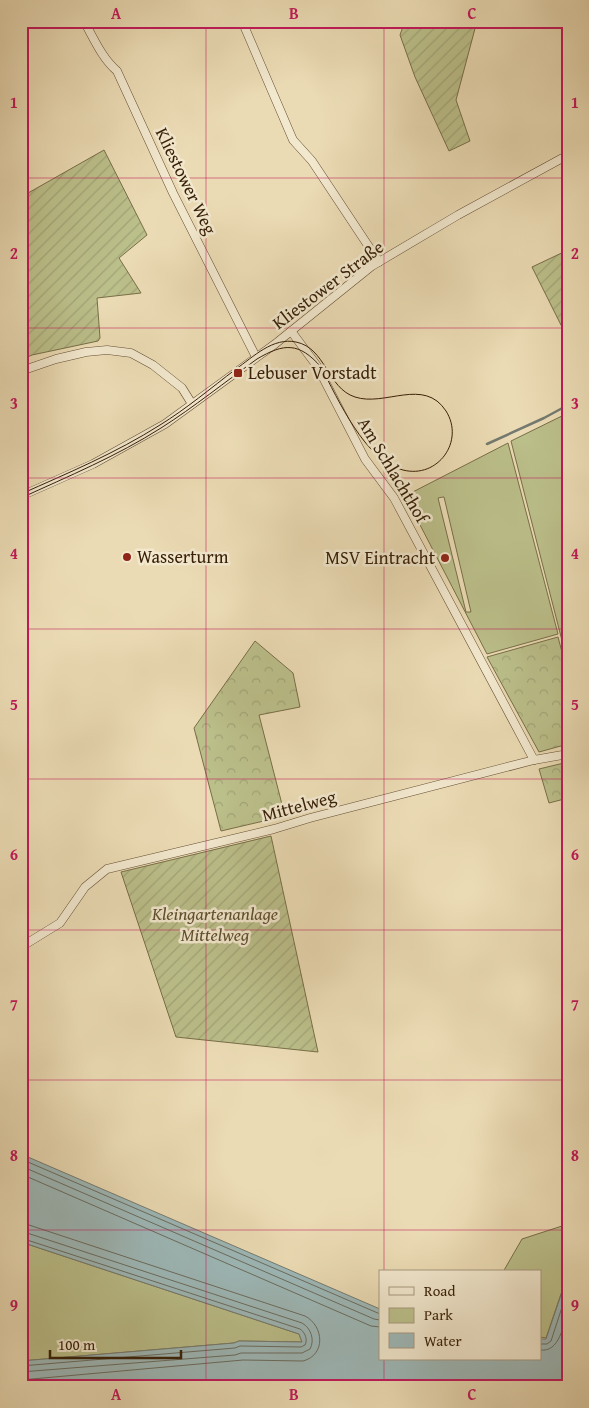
<svg xmlns="http://www.w3.org/2000/svg" width="589" height="1408" viewBox="0 0 589 1408" font-family="'Gentium Book Plus',serif">
  <defs>
    <pattern id="forest-crowns" width="20" height="18" patternUnits="userSpaceOnUse" patternTransform="scale(1.25)"><rect width="20" height="18" fill="#bbbf8a"/><path d="M2 6a3 3 0 1 1 6 0M12 15a3 3 0 1 1 6 0" fill="none" stroke="#a1a476"/></pattern>
    <pattern id="garden-furrows" width="10" height="10" patternUnits="userSpaceOnUse" patternTransform="scale(1.25)"><rect width="10" height="10" fill="#bbbf8a"/><path d="M-1 1l2-2M0 10L10 0M9 11l2-2" fill="none" stroke="#a1a476"/></pattern>
  </defs>
  <rect width="100%" height="100%" fill="#ebdbb4"/>
  <filter id="stains"><feTurbulence type="fractalNoise" baseFrequency=".004" numOctaves="4"/><feColorMatrix values="0 0 0 0 .2 0 0 0 0 .09 0 0 0 0 .02 0 0 0 .5 -.17"/></filter>
  <radialGradient id="worn" r=".72"><stop offset=".6" stop-color="#630" stop-opacity="0"/><stop offset="1" stop-color="#630" stop-opacity=".3"/></radialGradient>
  <g fill="#bbbf8a" stroke="#786e48" fill-rule="evenodd">
    <polygon points="568,413 568,664 511,441"/>
    <path d="M 508,443 L 558,634 L 487,654 L 405,496 ZM 443,497 L 444,497 L 471,612 L 466,612 L 438,498 Z"/>
    <polygon points="568,1180 568,1290 562,1291 546,1338 540,1337 540,1272 503,1272 522,1239 562,1226"/>
    <polygon points="21,1242 299,1334 302,1342 239,1341 234,1343 21,1361 21,1303 25,1299 21,1267"/>
  </g>
  <g fill="url(#forest-crowns)" stroke="#786e48">
    <polygon points="558,637 568,675 568,744 539,752 487,657"/>
    <polygon points="255,641 293,673 300,707 259,715 285,816 221,831 194,728"/>
    <polygon points="568,762 568,798 549,803 539,769"/>
  </g>
  <g fill="url(#garden-furrows)" stroke="#786e48">
    <polygon points="405,21 477,21 456,100 470,141 449,151 415,77 400,35"/>
    <polygon points="104,150 147,235 119,258 141,293 97,298 100,338 98,341 32,355 21,360 21,197"/>
    <polygon points="568,250 568,339 532,267"/>
    <polygon points="271,836 318,1052 176,1037 121,872"/>
  </g>
  <polygon fill="#9db8b8" stroke="#747a70" points="21,1154 380,1309 380,1359 540,1359 540,1339 546,1339 562,1292 568,1291 568,1387 21,1387 21,1361 234,1343 239,1341 302,1342 299,1334 21,1242"/>
  <g fill="none" stroke-linecap="round" stroke-linejoin="round">
    <g stroke="#6a6b5e" stroke-width="1">
      <polyline points="21,1159 380,1314"/>
      <polyline points="21,1166 374,1319 380,1320"/>
      <polyline points="21,1174 371,1326 380,1327"/>
      <path d="M 21,1224 L 29,1225 L 305,1316 C 324,1326 326,1355 303,1361 L 243,1360 L 21,1380"/>
      <path d="M 21,1231 L 302,1323 C 311,1328 315,1340 310,1349 L 302,1353 L 241,1353 L 235,1355 L 21,1372"/>
      <path d="M 21,1238 L 300,1329 C 305,1332 308,1340 305,1345 L 301,1347 L 240,1346 L 235,1348 L 21,1366"/>
      <polyline points="540,1344 547,1344 551,1341 565,1298 568,1296"/>
      <path d="M 540,1350 C 560,1353 563,1325 568,1310"/>
    </g>
    <polyline stroke="#747a70" stroke-width="2.5" points="487,444 544,418 568,405"/>
    <defs>
      <g id="minor">
        <path d="M 84,21 C 94,39 102,58 117,71 L 173,193 L 256,357"/>
        <polyline points="242,21 293,140 312,161 379,262"/>
        <polyline points="291,331 317,366 365,459 394,498 534,760"/>
        <polyline points="21,371 56,359 86,352 107,350 131,353 153,365 182,388 192,404"/>
        <polyline points="21,496 93,464 165,424 275,344 372,266 458,215 568,155"/>
        <polyline points="21,947 60,923 85,887 107,869 274,829 310,818 534,760 568,754"/>
      </g>
    </defs>
    <use href="#minor" stroke="#634d31" stroke-width="9"/>
    <use href="#minor" stroke="#f2e8ce" stroke-width="8"/>
    <path stroke="#361e05" stroke-width="1" d="M 21,494 C 68,473 116,453 160,425 C 186,409 211,388 236,369 C 253,357 273,337 296,342 C 326,348 327,388 355,397 C 385,407 424,377 446,411 C 465,441 438,479 403,470 C 365,461 338,399 321,367 C 299,342 284,343 257,359 C 225,382 194,407 161,428 C 117,456 69,476 21,498"/>
  </g>
  <path fill="none" stroke="#c2185b" stroke-width="1" stroke-opacity="0.55" d="M 206,21 L 206,1387M 384,21 L 384,1272M 21,178 L 568,178M 21,328 L 568,328M 21,478 L 568,478M 21,629 L 568,629M 21,779 L 568,779M 21,930 L 568,930M 21,1080 L 568,1080M 21,1230 L 568,1230M 384,1359 L 384,1387"/>
  <g fill="#8f2418" stroke="#f2e8ce" stroke-width="2">
    <rect x="233" y="368" width="10" height="10" rx="2.5"/>
    <circle cx="127" cy="557" r="5"/>
    <circle cx="445" cy="558" r="5"/>
  </g>
  <g text-anchor="middle" stroke-width="5" stroke-linejoin="round" paint-order="stroke">
    <g font-size="18" fill="#361e05" stroke="#f2e8ce">
      <text transform="translate(186 181) rotate(64)" y="6">Kliestower Weg</text>
      <text transform="translate(328 285) rotate(-37)" y="6">Kliestower Straße</text>
      <text transform="translate(393 470) rotate(59)" y="6">Am Schlachthof</text>
      <text transform="translate(299 806) rotate(-15)" y="6">Mittelweg</text>
    </g>
    <g font-size="18" fill="#361e05" stroke="#f2e8ce" text-anchor="start">
      <text x="248" y="379">Lebuser Vorstadt</text>
      <text x="137" y="563">Wasserturm</text>
      <text x="435" y="564" text-anchor="end">MSV Eintracht</text>
    </g>
    <g font-size="18" font-style="italic" fill="#5e4e2d" stroke="#f2e8ce">
      <text x="215" y="920">Kleingartenanlage<tspan x="215" dy="21">Mittelweg</tspan></text>
    </g>
  </g>
  <rect width="589" height="1408" fill="none" stroke="#ebdbb4" stroke-width="55"/>
  <rect x="379" y="1270" width="162" height="90" fill="#f2e8ce" stroke="#a7977e"/>
  <rect x="389" y="1287" width="25" height="8" fill="#f2e8ce" stroke="#a7977e"/>
  <text x="424" y="1296" font-size="15" fill="#361e05">Road</text>
  <rect x="389" y="1308" width="25" height="15" fill="#bbbf8a" stroke="#a7977e"/>
  <text x="424" y="1320" font-size="15" fill="#361e05">Park</text>
  <rect x="389" y="1333" width="25" height="15" fill="#9db8b8" stroke="#a7977e"/>
  <text x="424" y="1346" font-size="15" fill="#361e05">Water</text>
  <path d="M50 1350v8h131v-8" fill="none" stroke="#361e05" stroke-width="2.5"/>
  <text x="58" y="1350" font-size="15" fill="#361e05" stroke="#f2e8ce" stroke-width="4" paint-order="stroke">100 m</text>
  <rect x="28" y="28" width="534" height="1352" fill="none" stroke="#c2185b" stroke-width="2"/>
  <g font-size="16" text-anchor="middle" font-weight="bold" fill="#c2185b">
    <text x="116" y="19">A</text>
    <text x="294" y="19">B</text>
    <text x="472" y="19">C</text>
    <text x="14" y="108">1</text>
    <text x="575" y="108">1</text>
    <text x="14" y="259">2</text>
    <text x="575" y="259">2</text>
    <text x="14" y="409">3</text>
    <text x="575" y="409">3</text>
    <text x="14" y="559">4</text>
    <text x="575" y="559">4</text>
    <text x="14" y="710">5</text>
    <text x="575" y="710">5</text>
    <text x="14" y="860">6</text>
    <text x="575" y="860">6</text>
    <text x="14" y="1010">7</text>
    <text x="575" y="1010">7</text>
    <text x="14" y="1161">8</text>
    <text x="575" y="1161">8</text>
    <text x="14" y="1311">9</text>
    <text x="575" y="1311">9</text>
    <text x="116" y="1400">A</text>
    <text x="294" y="1400">B</text>
    <text x="472" y="1400">C</text>
  </g>
  <rect width="100%" height="100%" filter="url(#stains)"/>
  <rect width="100%" height="100%" fill="url(#worn)"/>
</svg>
